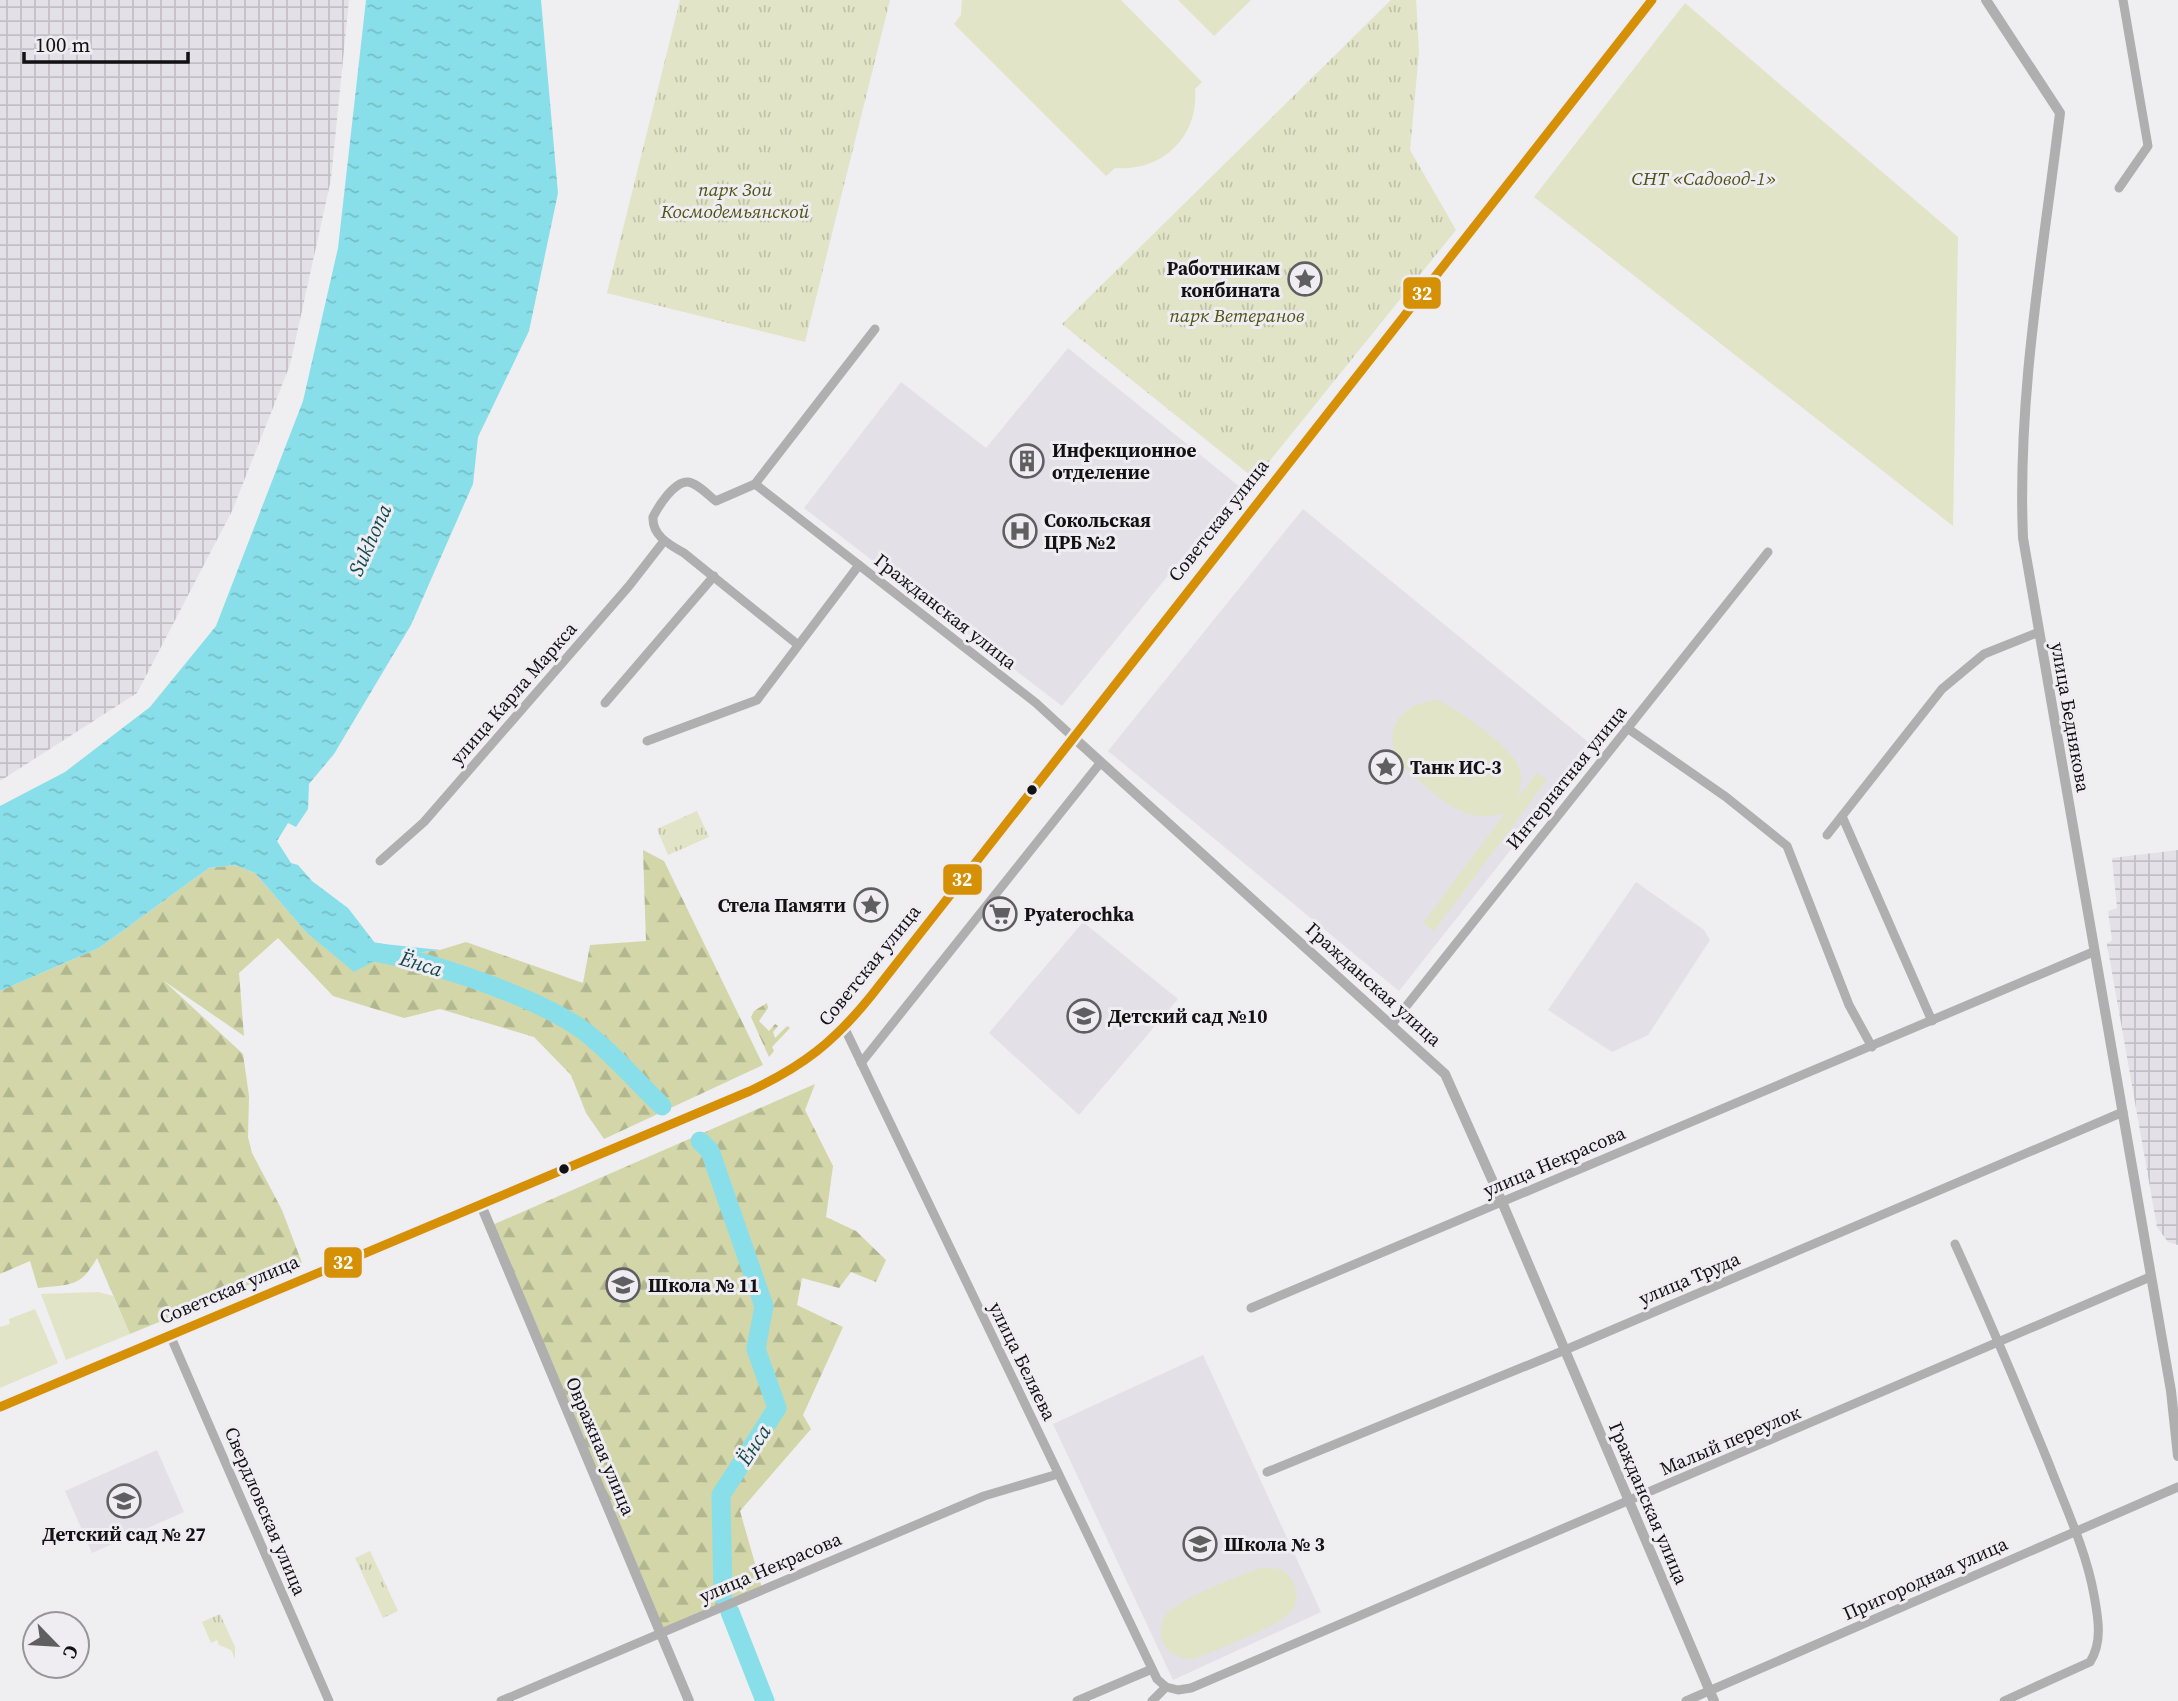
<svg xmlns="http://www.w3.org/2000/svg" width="2178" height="1701" viewBox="0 0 2178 1701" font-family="'Source Serif 4',serif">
  <defs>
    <pattern id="industrial-grid" width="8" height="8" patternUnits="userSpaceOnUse" patternTransform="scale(1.75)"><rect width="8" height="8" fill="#e4e0e7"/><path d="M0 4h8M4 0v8" fill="none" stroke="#c3bfc5"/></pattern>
    <pattern id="forest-firs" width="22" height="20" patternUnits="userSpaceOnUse" patternTransform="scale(1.75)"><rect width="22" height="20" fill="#d2d6a8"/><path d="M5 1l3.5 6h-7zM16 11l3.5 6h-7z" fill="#b3b790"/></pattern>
    <pattern id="park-tufts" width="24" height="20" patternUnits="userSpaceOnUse" patternTransform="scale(1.75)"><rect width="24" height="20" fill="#e1e4c6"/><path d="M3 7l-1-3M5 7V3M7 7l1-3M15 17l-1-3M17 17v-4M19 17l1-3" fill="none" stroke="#c0c3a9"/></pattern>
    <pattern id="water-ripples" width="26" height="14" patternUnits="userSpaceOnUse" patternTransform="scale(1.75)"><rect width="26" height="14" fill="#89dfe9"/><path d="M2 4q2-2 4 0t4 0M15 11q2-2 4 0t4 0" fill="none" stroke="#75bec7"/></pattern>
  </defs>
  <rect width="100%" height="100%" fill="#efeef1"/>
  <g fill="#e4e0e7">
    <polygon points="1068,348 1240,487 1062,706 804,508 901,382 986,448"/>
    <polygon points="1303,509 1593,746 1399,991 1108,751"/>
    <polygon points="1636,882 1704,930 1710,940 1648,1035 1612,1052 1548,1010"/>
    <polygon points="1083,922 1178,999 1079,1115 989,1033"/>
    <polygon points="1203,1355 1321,1612 1173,1680 1053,1424"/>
    <polygon points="157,1450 184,1512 92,1553 65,1491"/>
  </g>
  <g fill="url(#industrial-grid)">
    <polygon points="0,0 349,0 331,179 290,365 232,511 137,693 0,781"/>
    <polygon points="2178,850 2178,1245 2168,1242 2157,1227 2107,944 2112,940 2108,911 2117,908 2112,858"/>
  </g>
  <g fill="#e1e4c6">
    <path d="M 962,0 L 1121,0 L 1202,82 L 1195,89 C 1199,137 1162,172 1115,168 L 1106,176 L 954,24 L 961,15 Z"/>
    <polygon points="1178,0 1251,0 1214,36"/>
    <polygon points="1685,3 1958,237 1953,526 1534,197"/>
    <path d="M 1437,700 C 1457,708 1515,749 1520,770 C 1522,779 1520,788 1518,797 L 1537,773 L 1547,780 L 1434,931 L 1423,923 L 1506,812 C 1461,829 1433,790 1399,763 C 1381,729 1401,703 1437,700 Z"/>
    <polygon points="98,1292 113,1296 130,1334 66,1360 41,1294"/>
    <polygon points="35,1309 58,1363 0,1388 0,1327 10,1324 9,1319"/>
    <path d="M 1264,1567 L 1283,1570 C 1297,1581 1302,1600 1289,1614 C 1277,1626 1212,1653 1193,1659 C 1182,1659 1171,1656 1165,1646 C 1158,1635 1160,1620 1169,1611 C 1183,1598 1244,1573 1264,1567 Z"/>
  </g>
  <g fill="url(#forest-firs)">
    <path d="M 643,850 L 664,861 L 763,1065 L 604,1139 L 586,1113 L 571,1075 L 534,1037 L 440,1009 L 404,1018 L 333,996 L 278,938 L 239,973 L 244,1036 L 164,981 L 243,1054 L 249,1096 L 248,1137 L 252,1153 L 282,1210 L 302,1263 L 130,1334 L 97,1258 C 80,1288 71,1284 38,1288 L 30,1261 L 0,1274 L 0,991 L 99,948 L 209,868 L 235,865 L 255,873 L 306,932 L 410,957 L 414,953 L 440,950 L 466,942 L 583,983 L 590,945 L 646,941 Z"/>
    <polygon points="767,1003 768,1008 759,1021 769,1031 775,1024 778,1026 773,1032 775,1038 787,1026 790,1028 772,1047 774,1051 769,1057 751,1017 754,1011"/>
    <polygon points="815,1084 805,1110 833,1166 826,1217 856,1231 886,1260 876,1282 851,1272 839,1288 802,1278 797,1305 843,1327 803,1415 811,1429 740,1511 762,1588 661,1633 490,1226"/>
  </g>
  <g fill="url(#park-tufts)">
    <polygon points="680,0 890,0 805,342 607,293"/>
    <polygon points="1391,0 1416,0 1419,51 1410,150 1456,230 1255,479 1062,324"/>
    <polygon points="697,811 709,837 668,855 657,829"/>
    <polygon points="370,1551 398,1611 383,1618 355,1558"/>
    <polygon points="220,1614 235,1647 235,1659 231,1650 219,1645 217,1640 211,1643 202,1622"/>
  </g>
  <polygon fill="url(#water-ripples)" points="366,0 541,0 558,193 529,331 478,437 473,484 411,625 334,754 309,784 308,809 296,827 288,823 277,841 291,863 298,865 312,881 348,908 375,943 440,950 414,953 410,957 390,953 354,972 306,932 255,873 235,865 209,868 99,948 0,991 0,806 65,772 150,707 216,626 303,401 338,248"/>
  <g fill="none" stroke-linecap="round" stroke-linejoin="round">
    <g stroke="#89dfe9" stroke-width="19">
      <path d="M 364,947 L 368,951 C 427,960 531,995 580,1028 C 608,1048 637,1082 662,1106"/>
      <polyline points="700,1141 710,1151 764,1306 756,1349 777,1408 721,1495 723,1596"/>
      <polyline points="730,1612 765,1701"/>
    </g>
    <g stroke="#afafb0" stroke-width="9">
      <polyline points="2119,188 2148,146 2123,0"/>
      <polyline points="755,484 1036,703 1073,737"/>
      <path d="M 797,644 L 684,553 C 670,545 652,536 653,517 C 658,507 674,481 688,482 C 697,483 709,496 716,501 L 755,484 L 875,329"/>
      <polyline points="605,703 714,576"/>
      <polyline points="1627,728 1726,797 1787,846 1849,1005 1872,1047"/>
      <polyline points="647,741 757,700 859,565"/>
      <polyline points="1842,816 1932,1021"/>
      <polyline points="1827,835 1942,689 1984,654 2039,632"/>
      <polyline points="380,861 424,822 629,586 664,541"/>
      <polyline points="1392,1024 1768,552"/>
      <polyline points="845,1029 1157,1679 1166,1687 1152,1701"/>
      <polyline points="861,1063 1101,762"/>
      <path d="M 1955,1244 C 1988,1317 2019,1390 2049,1464 C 2065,1506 2086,1550 2094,1595 C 2098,1617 2103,1642 2090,1662 L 2004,1701"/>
      <polyline points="1251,1308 2093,952"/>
      <polyline points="170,1335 329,1701"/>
      <polyline points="1267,1472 1565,1350 2123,1112"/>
      <polyline points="1166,1687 1178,1690 1191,1688 2150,1277"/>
      <polyline points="501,1701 984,1496 1058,1474"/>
      <polyline points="1077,1701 1152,1669"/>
      <polyline points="1686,1701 2178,1487"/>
    </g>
    <g stroke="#afafb0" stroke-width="10">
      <path d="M 1986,0 L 2060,113 C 2043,254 2017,396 2023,538 L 2171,1391 L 2178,1456"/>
      <polyline points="1073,737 1445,1074 1502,1202 1714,1701"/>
      <polyline points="481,1205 689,1701"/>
    </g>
    <path stroke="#aeaeb0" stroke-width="12" d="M 0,1407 L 750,1091 C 803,1066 834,1042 871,996 L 1652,0"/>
    <defs>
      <path id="bus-1" d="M 0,1407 L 750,1091 C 803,1066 834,1042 871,996 L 1652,0"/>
    </defs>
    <use href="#bus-1" stroke="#efedf2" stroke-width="14"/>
    <use href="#bus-1" stroke="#d59003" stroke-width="9"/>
  </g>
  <defs>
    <symbol id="sight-ring" viewBox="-11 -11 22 22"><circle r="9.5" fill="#efedf2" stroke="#5f5e61" stroke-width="1.5"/><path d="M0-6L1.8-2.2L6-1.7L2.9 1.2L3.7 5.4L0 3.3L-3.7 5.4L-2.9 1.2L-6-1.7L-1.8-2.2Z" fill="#5f5e61"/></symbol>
    <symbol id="building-ring" viewBox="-11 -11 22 22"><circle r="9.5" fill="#efedf2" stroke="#5f5e61" stroke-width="1.5"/><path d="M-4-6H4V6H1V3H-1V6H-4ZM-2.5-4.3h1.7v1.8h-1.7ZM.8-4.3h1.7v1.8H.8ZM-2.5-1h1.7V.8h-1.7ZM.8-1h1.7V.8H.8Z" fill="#5f5e61"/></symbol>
    <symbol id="hospital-ring" viewBox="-11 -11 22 22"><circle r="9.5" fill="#efedf2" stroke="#5f5e61" stroke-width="1.5"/><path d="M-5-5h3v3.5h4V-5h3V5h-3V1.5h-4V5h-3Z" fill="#5f5e61"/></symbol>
    <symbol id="supermarket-ring" viewBox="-11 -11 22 22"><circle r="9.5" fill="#efedf2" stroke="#5f5e61" stroke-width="1.5"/><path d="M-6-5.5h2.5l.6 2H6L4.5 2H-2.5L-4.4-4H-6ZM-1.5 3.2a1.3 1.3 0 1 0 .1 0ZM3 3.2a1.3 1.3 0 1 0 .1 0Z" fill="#5f5e61"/></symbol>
    <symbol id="school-ring" viewBox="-11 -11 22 22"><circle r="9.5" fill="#efedf2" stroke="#5f5e61" stroke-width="1.5"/><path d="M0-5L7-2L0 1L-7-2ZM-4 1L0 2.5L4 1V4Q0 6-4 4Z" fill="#5f5e61"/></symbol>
  </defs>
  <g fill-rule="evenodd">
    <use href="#sight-ring" x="1286" y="260" width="38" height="38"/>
    <use href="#building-ring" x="1008" y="442" width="38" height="38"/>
    <use href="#hospital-ring" x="1001" y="512" width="38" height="38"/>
    <use href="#sight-ring" x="1367" y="748" width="38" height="38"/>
    <use href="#sight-ring" x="852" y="886" width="38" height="38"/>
    <use href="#supermarket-ring" x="981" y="895" width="38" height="38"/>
    <use href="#school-ring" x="1065" y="997" width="38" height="38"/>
    <use href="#school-ring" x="604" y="1266" width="38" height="38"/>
    <use href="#school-ring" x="105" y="1482" width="38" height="38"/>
    <use href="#school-ring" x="1181" y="1525" width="38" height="38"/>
  </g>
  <g fill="#121113" stroke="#efedf2" stroke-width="2.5">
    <circle cx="1032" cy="790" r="6"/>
    <circle cx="564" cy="1169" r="6"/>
  </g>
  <g text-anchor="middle" stroke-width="6" stroke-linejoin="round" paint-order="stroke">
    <g font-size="19" font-style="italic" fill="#505313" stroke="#efedf2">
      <text x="1704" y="185">СНТ «Садовод-1»</text>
      <text x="735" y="196">парк Зои<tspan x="735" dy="22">Космодемьянской</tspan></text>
      <text x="1237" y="322">парк Ветеранов</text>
    </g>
    <g font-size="19" font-weight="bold" fill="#121113" stroke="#efedf2" text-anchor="start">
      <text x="1280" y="275" text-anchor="end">Работникам<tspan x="1280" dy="22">конбината</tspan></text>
      <text x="1052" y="457">Инфекционное<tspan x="1052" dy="22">отделение</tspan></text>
      <text x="1044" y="527">Сокольская<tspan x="1044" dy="22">ЦРБ №2</tspan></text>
      <text x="1410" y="774">Танк ИС-3</text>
      <text x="846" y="912" text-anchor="end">Стела Памяти</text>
      <text x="1024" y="921">Pyaterochka</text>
      <text x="1108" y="1023">Детский сад №10</text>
      <text x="648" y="1292">Школа № 11</text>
      <text x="124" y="1541" text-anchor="middle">Детский сад № 27</text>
      <text x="1224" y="1551">Школа № 3</text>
    </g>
    <g font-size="19" fill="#121113" stroke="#efedf2">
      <text transform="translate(1218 520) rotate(-52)" y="7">Советская улица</text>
      <text transform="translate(946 611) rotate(38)" y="7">Гражданская улица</text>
      <text transform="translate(513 693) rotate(-49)" y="7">улица Карла Маркса</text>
      <text transform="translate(2071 717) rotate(80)" y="7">улица Беднякова</text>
      <text transform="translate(1566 777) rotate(-51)" y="7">Интернатная улица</text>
      <text transform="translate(869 965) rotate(-51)" y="7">Советская улица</text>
      <text transform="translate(1374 984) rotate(42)" y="7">Гражданская улица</text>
      <text transform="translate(1554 1161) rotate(-23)" y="7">улица Некрасова</text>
      <text transform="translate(1689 1278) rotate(-23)" y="7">улица Труда</text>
      <text transform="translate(229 1289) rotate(-23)" y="7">Советская улица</text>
      <text transform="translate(1023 1361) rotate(64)" y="7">улица Беляева</text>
      <text transform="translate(1730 1440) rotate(-23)" y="7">Малый переулок</text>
      <text transform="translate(601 1446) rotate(67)" y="7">Овражная улица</text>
      <text transform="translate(1649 1503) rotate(67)" y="7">Гражданская улица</text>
      <text transform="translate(266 1511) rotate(67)" y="7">Свердловская улица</text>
      <text transform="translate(770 1567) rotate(-23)" y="7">улица Некрасова</text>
      <text transform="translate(1925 1578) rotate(-24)" y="7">Пригородная улица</text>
    </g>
    <g font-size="21" font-style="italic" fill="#11494f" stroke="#efedf2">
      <text transform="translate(370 540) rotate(-66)" y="7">Sukhona</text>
      <text transform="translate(421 964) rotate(17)" y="7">Ёнса</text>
      <text transform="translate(754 1445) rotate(-57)" y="7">Ёнса</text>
    </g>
  </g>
  <g stroke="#efedf2" stroke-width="2.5">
    <rect x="1402" y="276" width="40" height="34" rx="7" fill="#d59003"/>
    <rect x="942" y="863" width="41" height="33" rx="7" fill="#d59003"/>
    <rect x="323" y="1246" width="40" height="33" rx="7" fill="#d59003"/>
  </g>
  <g font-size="19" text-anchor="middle" font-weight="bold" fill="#fff">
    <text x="1422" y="300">32</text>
    <text x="962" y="886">32</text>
    <text x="343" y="1269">32</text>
  </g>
  <g transform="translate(56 1645) rotate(115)"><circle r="33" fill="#efedf2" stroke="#979599" stroke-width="2"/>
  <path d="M0-5L12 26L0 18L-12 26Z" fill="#5f5e61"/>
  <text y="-10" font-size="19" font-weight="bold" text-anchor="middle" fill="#121113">С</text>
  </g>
  <path d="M24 52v10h164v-10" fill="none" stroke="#121113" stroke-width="3.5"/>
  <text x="35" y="52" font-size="21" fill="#121113" stroke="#efedf2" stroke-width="5" paint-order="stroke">100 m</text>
</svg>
